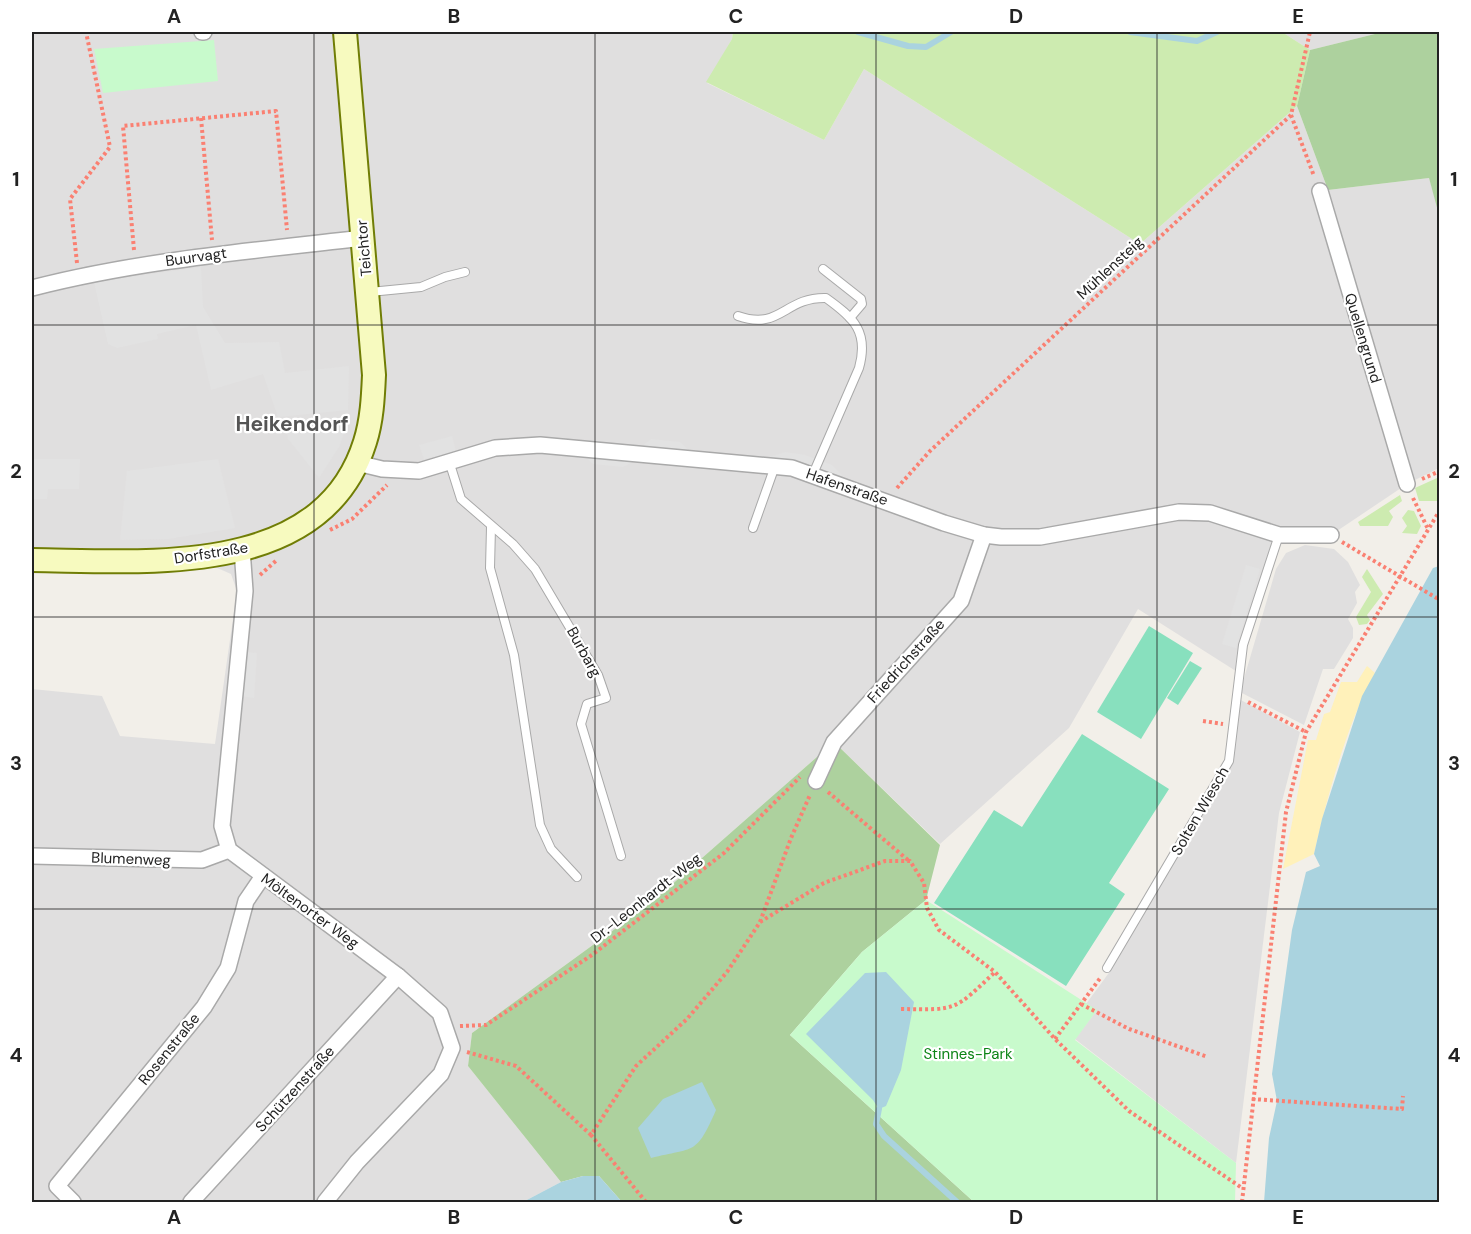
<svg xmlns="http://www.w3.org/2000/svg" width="1471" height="1234" viewBox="0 0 1471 1234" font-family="'DM Sans',sans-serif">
  <rect width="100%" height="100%" fill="#f2efe9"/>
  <g fill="#e0dfdf">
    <polygon points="32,32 733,32 732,39 707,83 824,140 864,69 1140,244 1297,106 1328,190 1429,178 1440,215 1439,468 1407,484 1331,535 1279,535 1243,645 1239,673 1138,609 1069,728 940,844 834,742 652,902 472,1033 468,1066 561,1182 523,1202 32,1202 32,689 102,696 120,736 215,744 237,591 231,574 215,567 32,572"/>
    <polygon points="1282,32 1383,32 1310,50"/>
    <polygon points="1305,545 1334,549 1348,562 1360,585 1355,592 1357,603 1348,619 1353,628 1353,638 1334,669 1323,669 1304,725 1240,692 1276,569 1286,553"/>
    <polygon points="1239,699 1300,732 1279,813 1236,1163 1075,1039 1096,1011 1086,1004 1111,970 1231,762"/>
  </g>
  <g fill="#cdebb0">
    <polygon points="733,32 1282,32 1310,50 1297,106 1140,244 864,69 824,140 706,82 732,39"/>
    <polygon points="1437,478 1439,478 1438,501 1419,501 1415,488"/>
    <polygon points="1400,495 1402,501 1389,511 1393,517 1388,526 1360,526 1358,522"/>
    <polygon points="1408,510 1414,511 1421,526 1417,534 1402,533 1407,526 1402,518"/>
    <polygon points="1367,569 1383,594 1367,615 1370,620 1367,624 1359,625 1356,617 1371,592 1362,577"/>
  </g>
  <g fill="#add19e">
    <polygon points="1383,32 1439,32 1439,215 1429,178 1328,190 1297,106 1310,50"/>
    <polygon points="834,742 940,845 926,900 862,952 790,1035 974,1202 622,1202 599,1176 583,1176 561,1182 468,1066 472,1033 652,902"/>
  </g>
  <path fill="#fff1ba" d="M 1367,666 L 1375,673 C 1347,723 1327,797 1314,854 L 1283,869 L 1308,740 L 1316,740 L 1324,714 L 1330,712 L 1341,682 L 1357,682 Z"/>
  <g fill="#c8facc">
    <polygon points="214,40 218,81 103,93 94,49"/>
    <polygon points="926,900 1097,1010 1075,1040 1236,1163 1235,1202 974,1202 790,1035 862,952"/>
  </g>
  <g fill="#88e0be">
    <polygon points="1149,626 1193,653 1141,739 1097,712"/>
    <polygon points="1190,661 1202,668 1178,705 1167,698"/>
    <polygon points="1082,734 1169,789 1109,883 1125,894 1066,986 934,903 994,810 1022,827"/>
  </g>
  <g fill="#e2e2e2">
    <polygon points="201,267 203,307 225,343 279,342 285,373 349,366 348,410 278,417 263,374 211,390 196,325 157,334 158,339 117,348 108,344 94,282"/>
    <polygon points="348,422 339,447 319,478 288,439 286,426"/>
    <polygon points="452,436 456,452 424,459 419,445"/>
    <polygon points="651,439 680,442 689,450 642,446"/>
    <polygon points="785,452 805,455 832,465 843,476 770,457"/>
    <polygon points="583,455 636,460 623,467 593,464"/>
    <polygon points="32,459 80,459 79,489 48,489 47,499 32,499"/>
    <polygon points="218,459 235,528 168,539 120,540 127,471"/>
    <polygon points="1246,565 1260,569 1236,648 1222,644"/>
    <polygon points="244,652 257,653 254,698 241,696"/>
  </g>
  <g fill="#aad3df">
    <polygon points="1439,566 1439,1202 1264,1202 1269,1138 1277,1101 1272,1074 1292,930 1306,872 1320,866 1314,854 1322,819 1362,696 1433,568"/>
    <polygon points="886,972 914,1002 901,1070 886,1106 879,1109 873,1100 806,1034 865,973"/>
    <path d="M 702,1082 L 716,1110 C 696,1156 695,1147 651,1158 L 638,1128 L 663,1099 Z"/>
    <polygon points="583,1176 599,1176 622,1202 523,1202 561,1182"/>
  </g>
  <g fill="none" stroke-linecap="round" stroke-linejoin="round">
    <g stroke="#aad3df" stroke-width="6">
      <polyline points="858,32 908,46 926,47 951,32"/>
      <polyline points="1130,32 1197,41 1217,32"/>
      <polyline points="879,1109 876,1124 884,1136 957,1202"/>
    </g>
    <defs>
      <g id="lane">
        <polyline points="823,269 861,299 862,304 850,318"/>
        <polyline points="370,292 421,287 445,277 465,272"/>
        <path d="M 738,316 C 781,331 784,297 826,298 C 854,318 869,332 859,368 L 813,474"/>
        <polyline points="449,461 461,499 513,544 535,569 598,675 606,698 587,704 581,724 621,856"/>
        <polyline points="491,527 490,568 514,655 540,825 551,849 577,877"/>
        <polyline points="753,528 775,466"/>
        <polyline points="1107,968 1229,761 1243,645 1279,535"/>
      </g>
      <g id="street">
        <polyline points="202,32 204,32"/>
        <polyline points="1320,191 1407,484"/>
        <path d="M 32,288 C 141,260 252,251 363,238"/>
        <polyline points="357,463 382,469 419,471 495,448 540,445 792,468 944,523 984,535 1001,537 1040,537 1179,512 1210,513 1279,535 1331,535"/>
        <polyline points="242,549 245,591 222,826 229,850 398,976 440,1013 452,1048 441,1074 357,1162 325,1202"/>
        <polyline points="816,781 834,742 961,601 984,535"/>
        <polyline points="32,856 202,860 229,850"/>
        <polyline points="73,1202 57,1186 204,1007 228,968 246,901 263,876"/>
        <polyline points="191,1202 398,976"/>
      </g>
      <path id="secondary" d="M 32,560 C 144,561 322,580 365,442 C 372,420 373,397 374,375 L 345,32"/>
    </defs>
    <use href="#lane" stroke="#a9a9a9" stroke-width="10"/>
    <use href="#street" stroke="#a9a9a9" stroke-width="18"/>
    <use href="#secondary" stroke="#707d05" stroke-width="26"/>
    <g stroke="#fa8072" stroke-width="4" stroke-dasharray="3 3" stroke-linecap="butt">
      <polyline points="1291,115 1314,176"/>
      <polyline points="201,118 212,240"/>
      <polyline points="134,250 123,126 276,111 287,230"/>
      <polyline points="77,263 70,199 110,147 86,32"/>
      <polyline points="1422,479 1440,471"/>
      <polyline points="897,488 930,451 1291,115 1310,32"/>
      <polyline points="1413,498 1428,529"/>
      <polyline points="330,530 352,519 387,485"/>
      <polyline points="1342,542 1440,600"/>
      <polyline points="260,575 277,560"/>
      <polyline points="1248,702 1306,732"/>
      <polyline points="1203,721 1223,724"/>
      <polyline points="828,792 909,861"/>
      <polyline points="760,922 791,838 810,795"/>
      <polyline points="1081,1004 1129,1029 1208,1057"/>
      <path d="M 901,1009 C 957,1010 954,1011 995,972"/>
      <polyline points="460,1026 486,1025 592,955 724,853 800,777"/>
      <polyline points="1055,1039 1101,977"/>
      <polyline points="467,1052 516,1066 591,1135"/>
      <polyline points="1252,1099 1402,1109 1403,1096"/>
      <polyline points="646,1202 591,1135 636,1066 687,1019 727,972 760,922 824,883 885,861 910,861 924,883 927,908 939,930 995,972 1055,1039 1129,1111 1242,1188"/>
      <polyline points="1242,1202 1286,812 1306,732 1440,510"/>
    </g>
    <use href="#lane" stroke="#fff" stroke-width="8"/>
    <use href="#street" stroke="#fff" stroke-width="15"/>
    <use href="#secondary" stroke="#f7fabf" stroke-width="22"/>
  </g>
  <path fill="none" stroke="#222" stroke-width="1.5" stroke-opacity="0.55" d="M 314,32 L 314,1202M 595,32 L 595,1202M 876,32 L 876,1202M 1157,32 L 1157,1202M 32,325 L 1440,325M 32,617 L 1440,617M 32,909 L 1440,909"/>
  <g text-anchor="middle" stroke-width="4.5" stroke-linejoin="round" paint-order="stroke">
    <g font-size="15" fill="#222" stroke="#fff">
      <text transform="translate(364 248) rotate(-95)" y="5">Teichtor</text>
      <text transform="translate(196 257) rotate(-8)" y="5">Buurvagt</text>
      <text transform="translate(1110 268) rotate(-43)" y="5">Mühlensteig</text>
      <text transform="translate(1363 338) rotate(73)" y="5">Quellengrund</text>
      <text transform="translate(847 487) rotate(19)" y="5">Hafenstraße</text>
      <text transform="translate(211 553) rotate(-9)" y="5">Dorfstraße</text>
      <text transform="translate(584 652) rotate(61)" y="5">Burbarg</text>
      <text transform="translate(906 661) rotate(-48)" y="5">Friedrichstraße</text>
      <text transform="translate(1200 811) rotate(-60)" y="5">Solten Wiesch</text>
      <text transform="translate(131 859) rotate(2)" y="5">Blumenweg</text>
      <text transform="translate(646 898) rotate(-38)" y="5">Dr.-Leonhardt-Weg</text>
      <text transform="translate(310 911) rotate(36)" y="5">Möltenorter Weg</text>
      <text transform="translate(169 1049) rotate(-51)" y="5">Rosenstraße</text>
      <text transform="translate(295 1089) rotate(-48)" y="5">Schützenstraße</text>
    </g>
    <g font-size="15" fill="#0c8416" stroke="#fff">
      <text x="968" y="1059">Stinnes-Park</text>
    </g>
    <g font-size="21" font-weight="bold" fill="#555" stroke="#fff">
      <text x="292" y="431">Heikendorf</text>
    </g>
  </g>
  <rect width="1471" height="1234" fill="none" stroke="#ffffff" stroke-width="66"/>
  <rect x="33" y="33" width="1405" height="1168" fill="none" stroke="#222" stroke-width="2"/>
  <g font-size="20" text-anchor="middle" font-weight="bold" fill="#222">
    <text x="174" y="23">A</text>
    <text x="454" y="23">B</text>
    <text x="736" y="23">C</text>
    <text x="1016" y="23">D</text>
    <text x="1298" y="23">E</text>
    <text x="16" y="186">1</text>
    <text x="1454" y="186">1</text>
    <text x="16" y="478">2</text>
    <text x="1454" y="478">2</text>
    <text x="16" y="770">3</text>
    <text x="1454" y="770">3</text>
    <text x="16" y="1062">4</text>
    <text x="1454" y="1062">4</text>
    <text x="174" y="1224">A</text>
    <text x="454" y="1224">B</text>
    <text x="736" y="1224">C</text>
    <text x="1016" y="1224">D</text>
    <text x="1298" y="1224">E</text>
  </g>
</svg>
